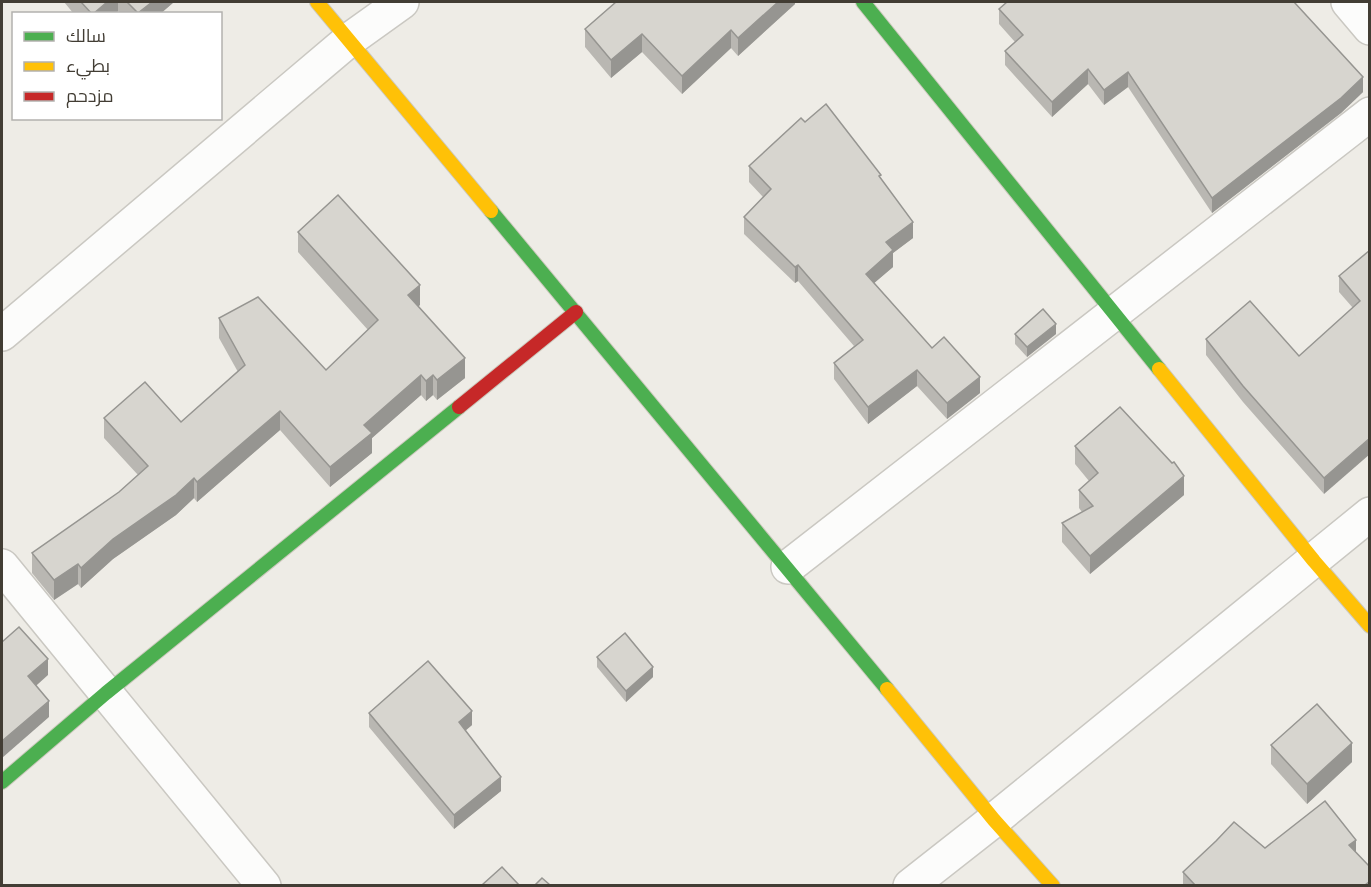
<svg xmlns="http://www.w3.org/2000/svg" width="1371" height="887" viewBox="0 0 1371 887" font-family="Mulish,Cairo,sans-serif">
  <rect width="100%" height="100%" fill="#eeece6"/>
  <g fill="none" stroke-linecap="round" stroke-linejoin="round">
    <defs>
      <g id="street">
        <polyline points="1348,2 1370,28"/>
        <polyline points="2,334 349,40 402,2"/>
        <polyline points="2,566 264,886"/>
        <polyline points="788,567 1370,114"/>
        <polyline points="910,886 994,820 1370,514"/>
      </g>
      <g id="fast">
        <polyline points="863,2 1159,369"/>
        <polyline points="491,211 887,689"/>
        <polyline points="2,782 106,693 459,407"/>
      </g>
      <g id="slow">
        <polyline points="317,2 491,211"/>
        <polyline points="1159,369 1314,561 1370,626"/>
        <polyline points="887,689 994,820 1053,886"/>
      </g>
      <polyline id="jam" points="459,407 576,312"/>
    </defs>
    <use href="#street" stroke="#cac8c2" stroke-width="36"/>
    <use href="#fast" stroke="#ccc9bd" stroke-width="16"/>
    <use href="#slow" stroke="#ccc9bd" stroke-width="16"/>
    <use href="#jam" stroke="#ccc9bd" stroke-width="16"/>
    <use href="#street" stroke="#fcfcfb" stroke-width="33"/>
    <use href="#fast" stroke="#4caf50" stroke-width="14"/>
    <use href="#slow" stroke="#ffc107" stroke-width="14"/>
    <use href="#jam" stroke="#c62828" stroke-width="14"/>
  </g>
  <g fill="#b9b7b2">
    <polygon points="64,2 174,2 160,14 120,14 118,11 116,14 74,14"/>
    <polygon points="795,2 795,4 738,56 731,48 682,94 642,52 611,78 585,47 585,29"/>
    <polygon points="999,9 1363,92 1341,113 1212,213 1128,87 1104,105 1088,84 1052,117 1005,65 1005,51 1015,42 999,24"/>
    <polygon points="805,122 881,178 913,238 893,253 893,267 874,283 932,348 980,393 947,419 917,386 868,424 834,379 834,363 854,346 798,281 795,283 744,234 744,217 763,197 749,182 749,166"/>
    <polygon points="298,232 420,305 418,306 465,378 437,400 433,395 426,401 421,395 372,438 372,453 330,487 280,430 197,502 194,498 176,515 113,559 81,588 78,584 54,600 32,573 32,553 119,492 138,475 104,438 104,418 181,422 238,372 219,338 219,318 326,370 368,330 298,252"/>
    <polygon points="1370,250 1324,494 1243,402 1206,355 1206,339 1299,356 1353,308 1339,292 1339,276"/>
    <polygon points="1015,334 1056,334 1027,357 1015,344"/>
    <polygon points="1075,446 1184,495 1090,574 1062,542 1062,523 1082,512 1079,508 1079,490 1089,481 1075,464"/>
    <polygon points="597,657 653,677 626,702 597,667"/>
    <polygon points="369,713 472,725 465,731 501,791 454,829 369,727"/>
    <polygon points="1271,745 1352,762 1307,804 1271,764"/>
    <polygon points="1265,848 1356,852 1370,885 1183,885 1183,872"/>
  </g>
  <g fill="#969591">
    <polygon points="107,2 118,2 118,11 116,14 93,14"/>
    <polygon points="152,2 174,2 160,14 138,14"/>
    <polygon points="778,2 795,2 795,4 738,56 738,38"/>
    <polygon points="731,30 731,48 682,94 682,76"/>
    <polygon points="642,34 642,52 611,78 611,60"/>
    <polygon points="1088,69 1088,84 1052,117 1052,102"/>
    <polygon points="1128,72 1128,87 1104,105 1104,90"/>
    <polygon points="1363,77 1363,92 1341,113 1212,213 1212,198"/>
    <polygon points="913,222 913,238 893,253 893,267 866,290 866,274 886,242"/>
    <polygon points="798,265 798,281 795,283 795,267"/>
    <polygon points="420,285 420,305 408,315 408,295"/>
    <polygon points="1056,324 1056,334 1027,357 1027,347"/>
    <polygon points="465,358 465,378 437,400 437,380"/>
    <polygon points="917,370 917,386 868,424 868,407"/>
    <polygon points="421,375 421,395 372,438 372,453 330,487 330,467 364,425"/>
    <polygon points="433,375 433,395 426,401 426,381"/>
    <polygon points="980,377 980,393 947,419 947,403"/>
    <polygon points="280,411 280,430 197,502 197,482"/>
    <polygon points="1370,438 1370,454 1324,494 1324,478"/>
    <polygon points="1184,476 1184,495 1090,574 1090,556"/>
    <polygon points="194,478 194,498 176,515 113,559 81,588 81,568 113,539"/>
    <polygon points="78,564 78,584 54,600 54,580"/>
    <polygon points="48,659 48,675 28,693 28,676"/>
    <polygon points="653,667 653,677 626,702 626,691"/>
    <polygon points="49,701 49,717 2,758 2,741"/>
    <polygon points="472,711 472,725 459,736 459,722"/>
    <polygon points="1352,743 1352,762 1307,804 1307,784"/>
    <polygon points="501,777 501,791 454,829 454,815"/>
    <polygon points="1356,840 1356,854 1349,845"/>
  </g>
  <g fill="#d7d5cf" stroke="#969591" stroke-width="1.5">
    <polygon points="81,2 107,2 93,14 92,14"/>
    <polygon points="127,2 152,2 138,13"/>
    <polygon points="616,2 778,2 738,38 731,30 682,76 642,34 611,60 585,29"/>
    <polygon points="1007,2 1294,2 1363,77 1341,98 1212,198 1128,72 1104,90 1088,69 1052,102 1005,51 1023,35 999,9"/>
    <polygon points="826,104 881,175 879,176 913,222 886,242 893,250 866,274 932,348 944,337 980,377 947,403 917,370 868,407 834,363 863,340 798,265 795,267 744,217 771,189 749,166 801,118 805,122"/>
    <polygon points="338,195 420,285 408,295 465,358 437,380 433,375 426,381 421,375 364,425 372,433 330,467 280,411 197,482 194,478 176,495 113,539 81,568 78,564 54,580 32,553 119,492 148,466 104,418 145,382 181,422 245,365 219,318 258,297 326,370 378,320 298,232"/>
    <polygon points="1370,250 1370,438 1324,478 1243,386 1206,339 1250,301 1299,356 1360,301 1339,276"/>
    <polygon points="1043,309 1056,324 1027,347 1015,334"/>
    <polygon points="1120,407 1172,463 1174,462 1184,476 1090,556 1062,523 1093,506 1079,490 1098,473 1075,446"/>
    <polygon points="19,627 48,659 28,676 49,701 2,741 2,642"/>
    <polygon points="625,633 653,667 626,691 597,657"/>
    <polygon points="428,661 472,711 459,722 501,777 454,815 369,713"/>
    <polygon points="1317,704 1352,743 1307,784 1271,745"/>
    <polygon points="1325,801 1356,840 1349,845 1370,867 1370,881 1365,885 1195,885 1183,872 1216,841 1234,822 1265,848"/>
    <polygon points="502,867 519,885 482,885"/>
    <polygon points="542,878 550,885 535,885"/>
  </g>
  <rect width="1371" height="887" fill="none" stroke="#423d34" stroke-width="6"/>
  <rect x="12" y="12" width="210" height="108" fill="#ffffff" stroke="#b3b1ae" stroke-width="1.5"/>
  <rect x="24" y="32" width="30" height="9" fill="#4caf50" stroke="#b3b1ae" stroke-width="1.5"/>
  <text x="66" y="42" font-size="18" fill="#423d34">سالك</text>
  <rect x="24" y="62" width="30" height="9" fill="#ffc107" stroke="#b3b1ae" stroke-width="1.5"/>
  <text x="66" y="72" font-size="18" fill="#423d34">بطيء</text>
  <rect x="24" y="92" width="30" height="9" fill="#c62828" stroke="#b3b1ae" stroke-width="1.5"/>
  <text x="66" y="102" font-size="18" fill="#423d34">مزدحم</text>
</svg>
